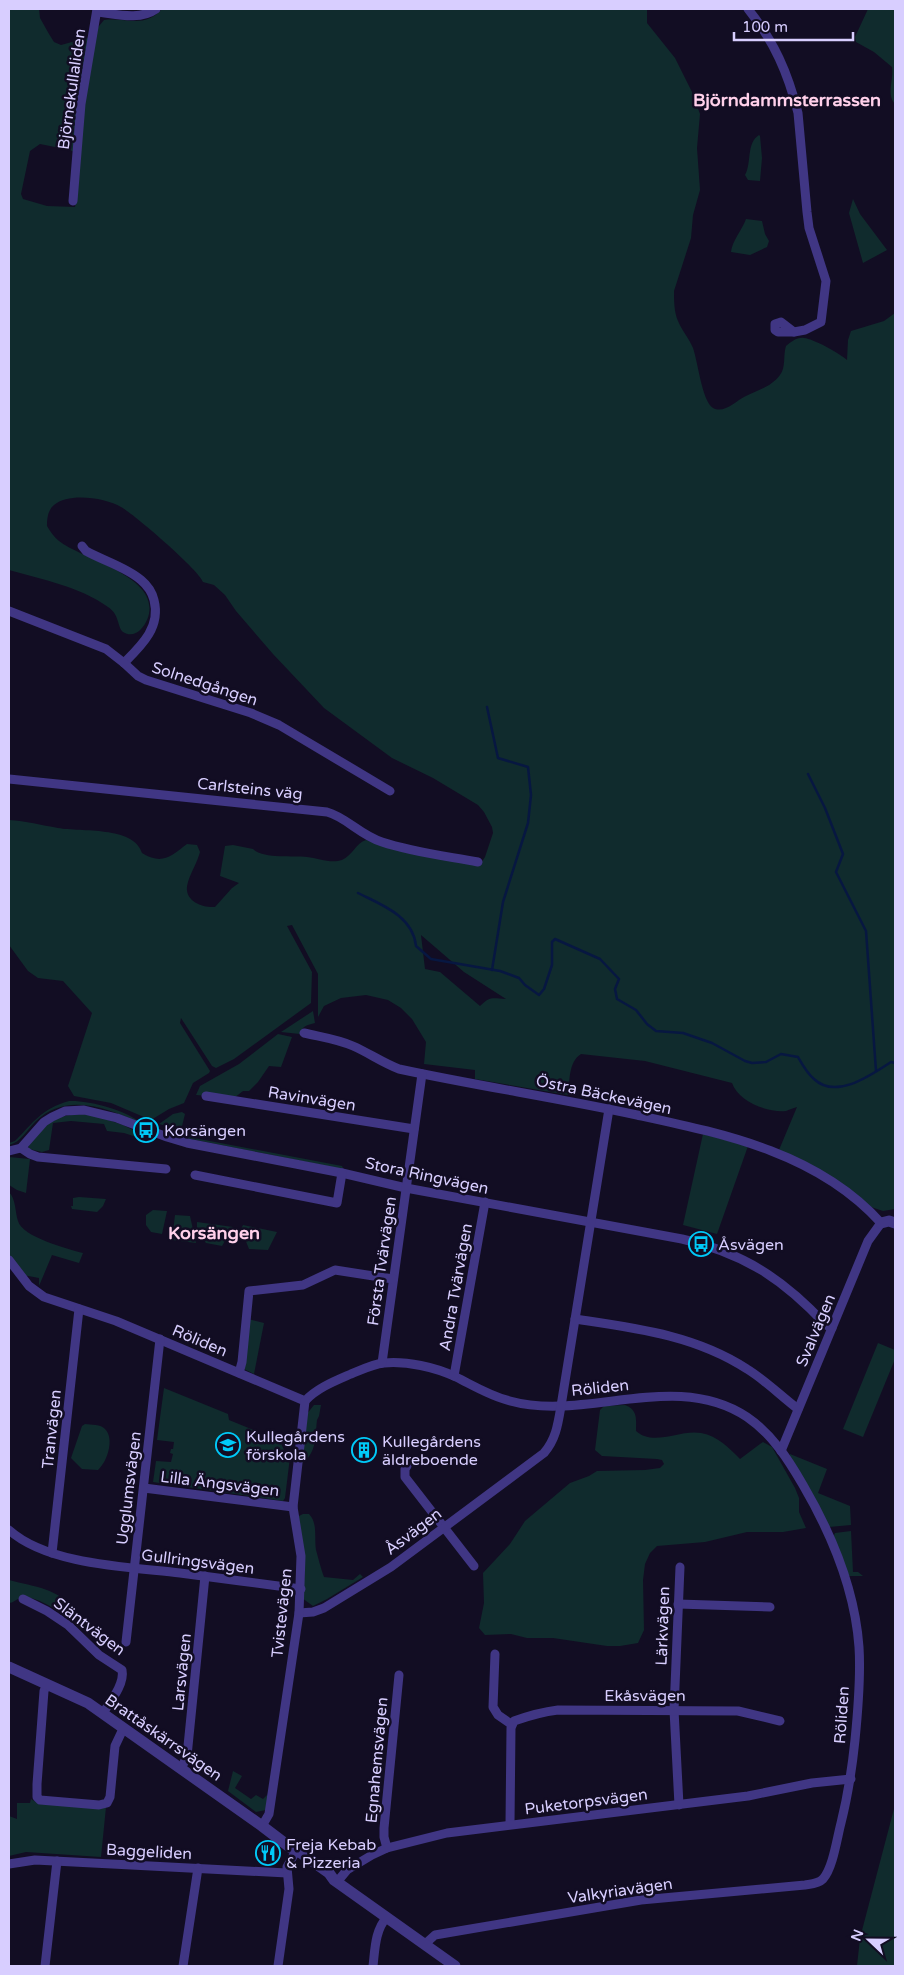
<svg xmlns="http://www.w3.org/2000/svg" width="904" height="1975" viewBox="0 0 904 1975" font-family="'Varela Round',sans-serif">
  <rect width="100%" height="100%" fill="#120d23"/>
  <g fill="#102b2d" fill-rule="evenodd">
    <path d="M 9,9 L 39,9 L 40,18 L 49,34 L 54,42 L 61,45 L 90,37 L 104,20 C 127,17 144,29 162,9 L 647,9 L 647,23 L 675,58 L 692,92 L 700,114 L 697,148 L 700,190 L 693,215 L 691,238 L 674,291 C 674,300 674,312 678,321 C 682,331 689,338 693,348 C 698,362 702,401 713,408 C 724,414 736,401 744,397 C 757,390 770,388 780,375 C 786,368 783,355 786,346 C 791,342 797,337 804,338 C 814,339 839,353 847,360 L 848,340 L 851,331 L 884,321 L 895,313 L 895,1209 L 883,1211 L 871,1207 L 779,1150 L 797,1107 C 793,1108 789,1110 786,1111 C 767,1113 738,1101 732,1083 L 645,1061 L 581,1054 C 568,1062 570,1082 568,1095 L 475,1079 L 475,1070 L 424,1064 L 426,1042 L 412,1019 L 401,1008 L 388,1000 L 366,995 L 341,998 L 324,1006 L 318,1017 L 318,974 L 292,925 L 287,926 L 312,972 L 311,1003 L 234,1059 L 216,1068 L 212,1066 L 181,1018 L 180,1023 L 210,1071 L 209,1073 L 193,1083 L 184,1103 L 169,1109 L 151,1120 L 111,1103 L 74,1096 L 68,1086 L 92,1013 L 63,981 L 38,978 L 28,971 L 9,945 L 9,820 C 26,821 41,825 58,828 C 81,832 134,826 142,853 C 162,865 170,857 187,844 L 197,845 L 200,852 C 197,863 191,872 188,882 C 182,900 201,908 215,907 L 232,888 L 239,883 L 220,876 L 225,846 L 233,845 L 253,849 C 263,859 293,855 307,857 C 318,858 331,864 342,860 C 352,856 356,843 366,840 L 481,863 L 485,857 L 493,833 L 492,827 L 484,812 L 478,805 L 433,778 L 392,758 L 324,708 L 273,654 L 236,611 L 225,595 L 214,585 L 203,582 C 200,571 134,514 121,507 C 106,498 69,492 54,505 C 48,510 47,518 47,526 C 50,531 54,537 59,541 C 83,560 165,577 147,620 C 143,629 134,639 123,632 C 117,627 120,615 108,607 C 79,586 43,580 9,570 ZM 40,144 L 70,150 L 80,155 L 75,207 L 47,206 L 23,199 L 21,194 L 30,151 ZM 421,935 L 464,972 L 506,999 C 492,998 490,996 480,1006 L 440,972 L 425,969 Z"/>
    <path d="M 868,9 L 895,9 L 895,104 C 886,94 894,80 892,67 L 874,52 L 856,42 L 855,37 Z"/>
    <path d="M 759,135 L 760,136 L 762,158 L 760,181 L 748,180 L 745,175 C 752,163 746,143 759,135 Z"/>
    <polygon points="853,199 860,214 887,250 863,263 849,213"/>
    <path d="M 746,219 L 762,221 L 765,234 L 769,241 L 767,247 L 750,255 L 731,252 C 732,241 742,230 746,219 Z"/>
    <path d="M 313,1011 L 315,1023 C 307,1025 302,1026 300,1034 L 281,1032 Z"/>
    <polygon points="278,1034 292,1037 281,1067 269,1066 258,1082 249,1091 243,1091 234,1098 196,1095 200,1086 239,1064"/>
    <path d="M 69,1101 C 87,1100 128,1110 140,1123 C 106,1107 65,1092 35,1122 C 26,1131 21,1142 9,1145 L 9,1143 L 15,1141 C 34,1122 41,1109 69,1101 Z"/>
    <polygon points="182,1112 185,1114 181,1130 159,1124 173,1114"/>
    <path d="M 88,1113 L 123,1125 L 151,1139 L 149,1141 L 124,1133 L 107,1131 L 104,1124 L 71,1121 L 53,1123 L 49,1150 L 42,1152 L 29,1149 L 28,1145 C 52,1117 51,1117 88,1113 Z"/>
    <polygon points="703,1134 748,1146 717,1234 683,1225"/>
    <polygon points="178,1135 342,1166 343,1168 342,1169 176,1136"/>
    <polygon points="9,1157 30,1159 26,1193 17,1190 9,1185"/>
    <path d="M 9,1192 C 16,1199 15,1212 18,1221 C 22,1237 68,1249 83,1253 L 79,1263 L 52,1255 L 39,1286 L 39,1278 L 23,1275 L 9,1256 Z"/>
    <polygon points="79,1197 106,1199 103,1206 97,1212 72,1209 71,1206 73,1206 73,1198"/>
    <polygon points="153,1210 167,1211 162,1234 151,1232 146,1225 146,1215"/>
    <polygon points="175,1215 190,1216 196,1243 172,1240"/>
    <polygon points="197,1222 233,1227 222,1246 206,1243 197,1231"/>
    <polygon points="243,1225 277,1232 268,1250 249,1249 241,1229"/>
    <polygon points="248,1319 264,1323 254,1374 244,1369"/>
    <polygon points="878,1343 895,1350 895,1359 863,1437 843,1429"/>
    <polygon points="164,1388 228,1414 229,1420 280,1441 285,1452 290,1457 285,1498 283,1501 153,1482 156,1461 171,1462 173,1454 170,1453 171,1449 173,1449 174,1442 157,1440"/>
    <path d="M 314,1405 L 321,1405 L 319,1416 L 317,1420 C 315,1438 317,1453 301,1464 L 306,1415 Z"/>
    <path d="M 625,1405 C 638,1410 636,1419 636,1431 C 654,1447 680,1429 701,1433 C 718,1436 729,1448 740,1459 L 760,1444 L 763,1442 L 772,1447 L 795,1488 L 799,1498 L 799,1512 L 806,1528 L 783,1532 L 747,1532 L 705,1542 L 657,1546 L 650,1553 L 645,1564 L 643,1580 L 644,1630 L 638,1643 L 620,1646 L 607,1646 L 553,1638 L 527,1638 L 511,1634 L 485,1635 L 479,1628 L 484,1603 L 483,1573 L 510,1544 L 525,1521 L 570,1483 L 589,1476 L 597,1471 L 645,1470 L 660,1468 L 664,1464 L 662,1460 L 657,1459 L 602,1456 L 595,1450 L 600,1410 L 604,1406 Z"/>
    <path d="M 85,1424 C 91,1425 101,1424 105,1429 C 115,1439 107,1462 98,1470 L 82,1469 L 71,1458 L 82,1426 Z"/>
    <polygon points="790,1454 827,1469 818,1493 850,1506 851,1525 829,1527 789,1457"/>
    <path d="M 303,1514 L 309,1514 C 318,1523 314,1538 316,1550 C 318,1557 321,1569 324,1577 L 353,1580 L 360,1574 L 363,1577 L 327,1599 L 313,1606 L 302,1598 L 305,1571 L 299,1521 L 299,1516 Z"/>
    <polygon points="851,1531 853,1572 858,1572 863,1576 848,1576 833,1538 835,1533"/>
    <path d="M 9,1580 C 35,1587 58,1588 76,1611 L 73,1619 L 69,1618 C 58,1611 33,1593 20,1598 C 15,1600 13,1603 9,1603 Z"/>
    <polygon points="233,1771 242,1776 235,1788 251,1799 256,1795 263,1799 268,1794 266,1810 256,1812 228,1791"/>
    <polygon points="31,1799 39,1804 106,1807 101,1857 26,1852 9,1856 9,1816 17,1819 17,1803 30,1803"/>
    <polygon points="895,1805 895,1966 857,1966 860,1938"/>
  </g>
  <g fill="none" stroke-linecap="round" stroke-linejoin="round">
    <g stroke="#071741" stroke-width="2.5">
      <polyline points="487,707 498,758 528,767 531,795 528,823 503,902 492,970"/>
      <polyline points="808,774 825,808 843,854 836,872 866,931 876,1071"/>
      <path d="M 358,893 C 382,905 413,916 416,946 L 431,959 L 500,971 L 519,978 L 525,985 L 539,995 L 544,989 L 552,965 L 552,942 L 555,939 L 600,959 L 619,979 L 615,989 L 617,999 L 636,1010 L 647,1024 L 656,1031 L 683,1033 L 712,1043 L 745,1061 L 752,1063 L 766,1062 L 781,1054 L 798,1057 C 802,1064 807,1073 814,1079 C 836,1100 871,1075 891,1062 L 895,1063"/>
    </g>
    <g stroke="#403684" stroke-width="9">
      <path d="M 748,9 C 774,41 788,73 798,113 L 807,212 L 809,228 L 826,281 L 821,322 L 805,330 L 794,332"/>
      <path d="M 97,12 C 116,14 139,21 156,9"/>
      <polyline points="73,201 81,104 97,9"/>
      <polygon points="781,322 794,332 778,332 775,330 775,324"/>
      <path d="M 82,546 L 86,551 C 104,561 126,567 141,580 C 147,585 152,592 154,600 C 161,627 142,645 124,663"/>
      <polyline points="9,611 106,649 124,663 138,676 146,680 251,713 279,725 390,791"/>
      <path d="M 9,779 L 327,812 C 346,817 360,835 382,842 C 412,852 446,856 478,862"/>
      <path d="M 304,1033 C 321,1037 337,1039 353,1046 C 369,1053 383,1063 399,1069 C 478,1086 558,1098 637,1115 C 725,1134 818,1153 881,1223 L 868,1241 L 781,1451"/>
      <polyline points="206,1096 414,1129"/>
      <polyline points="21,1148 30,1154 38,1157 166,1169"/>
      <path d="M 9,1151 L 21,1148 L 44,1122 L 52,1117 L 65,1111 L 84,1110 L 117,1118 L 167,1137 L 187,1143 L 342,1173 L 406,1188 L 682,1239 C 744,1253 783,1279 826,1325 L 832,1328"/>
      <polyline points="195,1175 337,1203 342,1173"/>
      <path d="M 9,1260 L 29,1286 L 44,1297 L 116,1321 L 305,1401 C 317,1388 335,1381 351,1374 C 361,1370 373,1364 384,1363 C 407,1361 435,1367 456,1377 C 474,1386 490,1396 510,1401 C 586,1422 675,1369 747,1417 C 772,1434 788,1459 803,1485 C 831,1533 855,1591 859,1647 C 861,1678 858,1710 855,1740 C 852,1769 848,1795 841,1823 C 837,1838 833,1868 823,1879 C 818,1884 811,1884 805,1885 L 641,1900 L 435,1935 L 425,1944"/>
      <path d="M 575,1319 C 635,1328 695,1335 747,1369 C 765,1380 781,1396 798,1409"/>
      <polyline points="382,1363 422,1074"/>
      <polyline points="239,1373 242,1362 249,1291 303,1285 335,1270 393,1279"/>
      <polyline points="454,1376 485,1202"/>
      <polyline points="407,1466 405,1469 405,1477 474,1566"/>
      <polyline points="144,1488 293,1507"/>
      <path d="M 9,1530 C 48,1565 129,1567 180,1573 C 220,1578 261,1584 301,1589"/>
      <polyline points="52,1553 79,1309"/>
      <path d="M 23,1599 L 47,1611 L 68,1625 L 99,1655 L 122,1670 C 125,1684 110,1702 103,1713"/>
      <polyline points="678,1604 770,1607"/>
      <path d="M 299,1613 L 313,1612 L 324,1608 L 391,1567 L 544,1453 C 556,1439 558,1424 561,1406 L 609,1109"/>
      <polyline points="126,1642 160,1339"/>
      <polyline points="495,1654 493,1707 498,1715 511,1724"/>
      <polyline points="47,1684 44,1691 37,1784 37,1797 40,1800 99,1805 107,1803 110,1797 115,1746 123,1729"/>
      <polyline points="181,1769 187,1756 205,1576"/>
      <polyline points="679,1805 674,1710 680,1567"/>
      <path d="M 510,1824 L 511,1728 L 514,1721 C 528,1716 542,1712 558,1710 L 738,1711 L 780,1721"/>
      <polyline points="262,1826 269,1814 299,1613 301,1556 293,1507 305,1401"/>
      <polyline points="387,1848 384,1837 384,1828 399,1675"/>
      <polyline points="9,1864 35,1860 287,1873"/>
      <polyline points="337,1882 347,1870 372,1855 387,1848 447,1833 748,1796 812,1783 851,1779"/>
      <polyline points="45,1966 57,1861"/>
      <polyline points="183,1966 198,1868"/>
      <polyline points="278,1966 289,1889 287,1867 296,1851"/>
      <path d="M 373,1966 C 375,1949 375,1930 387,1917"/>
    </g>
    <g stroke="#403684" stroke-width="11">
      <polyline points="881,1223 889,1221 895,1223"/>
      <polyline points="9,1667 88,1703 262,1826 291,1848 301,1853 329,1873 334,1880 455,1966"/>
    </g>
  </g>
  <defs>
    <symbol id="bus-ring" viewBox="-11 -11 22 22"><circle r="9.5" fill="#120d23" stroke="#00caf9" stroke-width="1.5"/><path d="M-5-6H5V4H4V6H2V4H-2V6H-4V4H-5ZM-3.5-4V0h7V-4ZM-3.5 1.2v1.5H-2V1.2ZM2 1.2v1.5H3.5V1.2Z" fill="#00caf9"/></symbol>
    <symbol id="school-ring" viewBox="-11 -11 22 22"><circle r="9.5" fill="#120d23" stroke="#00caf9" stroke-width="1.5"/><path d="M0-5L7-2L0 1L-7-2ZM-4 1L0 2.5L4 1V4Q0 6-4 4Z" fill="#00caf9"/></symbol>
    <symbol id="building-ring" viewBox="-11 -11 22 22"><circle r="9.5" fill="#120d23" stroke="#00caf9" stroke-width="1.5"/><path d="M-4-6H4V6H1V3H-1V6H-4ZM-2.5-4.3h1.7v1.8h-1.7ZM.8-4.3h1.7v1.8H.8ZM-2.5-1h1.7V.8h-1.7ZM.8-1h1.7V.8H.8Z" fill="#00caf9"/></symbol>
    <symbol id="restaurant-ring" viewBox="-11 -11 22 22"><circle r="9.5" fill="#120d23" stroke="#00caf9" stroke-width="1.5"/><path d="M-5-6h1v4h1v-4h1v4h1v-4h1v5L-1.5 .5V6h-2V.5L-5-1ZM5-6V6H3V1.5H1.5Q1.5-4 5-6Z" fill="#00caf9"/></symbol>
  </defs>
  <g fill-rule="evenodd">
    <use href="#bus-ring" x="132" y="1116" width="28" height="28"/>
    <use href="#bus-ring" x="687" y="1230" width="28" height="28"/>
    <use href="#school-ring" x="214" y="1431" width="28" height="28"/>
    <use href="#building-ring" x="350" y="1436" width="28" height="28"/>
    <use href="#restaurant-ring" x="254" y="1839" width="28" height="28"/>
  </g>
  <g text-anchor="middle" stroke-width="5" stroke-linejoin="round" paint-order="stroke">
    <g font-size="16" fill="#d8ceff" stroke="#120d23">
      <text transform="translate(71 89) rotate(-82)" y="6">Björnekullaliden</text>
      <text transform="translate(205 683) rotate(18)" y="6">Solnedgången</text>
      <text transform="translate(250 788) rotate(6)" y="6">Carlsteins väg</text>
      <text transform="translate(604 1094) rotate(12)" y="6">Östra Bäckevägen</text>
      <text transform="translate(312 1098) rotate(9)" y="6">Ravinvägen</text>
      <text transform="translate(427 1175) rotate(12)" y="6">Stora Ringvägen</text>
      <text transform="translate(381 1261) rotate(-82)" y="6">Första Tvärvägen</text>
      <text transform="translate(455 1287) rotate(-80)" y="6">Andra Tvärvägen</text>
      <text transform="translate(815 1330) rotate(-67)" y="6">Svalvägen</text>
      <text transform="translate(200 1340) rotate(23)" y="6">Röliden</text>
      <text transform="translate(600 1387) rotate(-6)" y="6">Röliden</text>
      <text transform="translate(51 1429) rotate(-84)" y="6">Tranvägen</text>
      <text transform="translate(220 1483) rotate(7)" y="6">Lilla Ängsvägen</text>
      <text transform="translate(128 1488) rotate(-83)" y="6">Ugglumsvägen</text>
      <text transform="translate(413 1531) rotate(-37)" y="6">Åsvägen</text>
      <text transform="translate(198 1561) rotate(7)" y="6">Gullringsvägen</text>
      <text transform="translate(281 1613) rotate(-84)" y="6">Tvistevägen</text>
      <text transform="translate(90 1626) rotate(37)" y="6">Släntvägen</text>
      <text transform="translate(662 1626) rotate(-88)" y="6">Lärkvägen</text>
      <text transform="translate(181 1672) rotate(-84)" y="6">Larsvägen</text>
      <text x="645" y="1701">Ekåsvägen</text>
      <text transform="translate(841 1715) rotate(-86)" y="6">Röliden</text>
      <text transform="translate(164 1737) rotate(35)" y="6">Brattåskärrsvägen</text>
      <text transform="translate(376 1760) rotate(-85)" y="6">Egnahemsvägen</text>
      <text transform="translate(586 1801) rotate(-7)" y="6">Puketorpsvägen</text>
      <text transform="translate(149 1851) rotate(3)" y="6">Baggeliden</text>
      <text transform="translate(620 1890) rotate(-8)" y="6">Valkyriavägen</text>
    </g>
    <g font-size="16" fill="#d8ceff" stroke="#120d23" text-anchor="start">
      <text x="164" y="1136">Korsängen</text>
      <text x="718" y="1250">Åsvägen</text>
      <text x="246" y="1442">Kullegårdens<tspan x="246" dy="18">förskola</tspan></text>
      <text x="382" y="1447">Kullegårdens<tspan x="382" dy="18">äldreboende</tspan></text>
      <text x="286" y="1850">Freja Kebab<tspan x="286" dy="18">&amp; Pizzeria</tspan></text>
    </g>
    <g font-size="18" font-weight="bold" fill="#ffd0ea" stroke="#120d23">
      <text x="787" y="106">Björndammsterrassen</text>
      <text x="214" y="1239">Korsängen</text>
    </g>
  </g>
  <rect width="904" height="1975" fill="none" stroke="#d8ceff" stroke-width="20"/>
  <g transform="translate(869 1940) rotate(292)" stroke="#120d23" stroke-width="4" paint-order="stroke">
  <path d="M0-4L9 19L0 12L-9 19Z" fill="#d8ceff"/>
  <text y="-8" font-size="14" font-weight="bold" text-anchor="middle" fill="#d8ceff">N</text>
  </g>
  <path d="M734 32v8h119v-8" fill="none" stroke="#d8ceff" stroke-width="2.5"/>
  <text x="742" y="32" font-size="15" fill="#d8ceff" stroke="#120d23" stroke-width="4" paint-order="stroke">100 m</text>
</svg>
